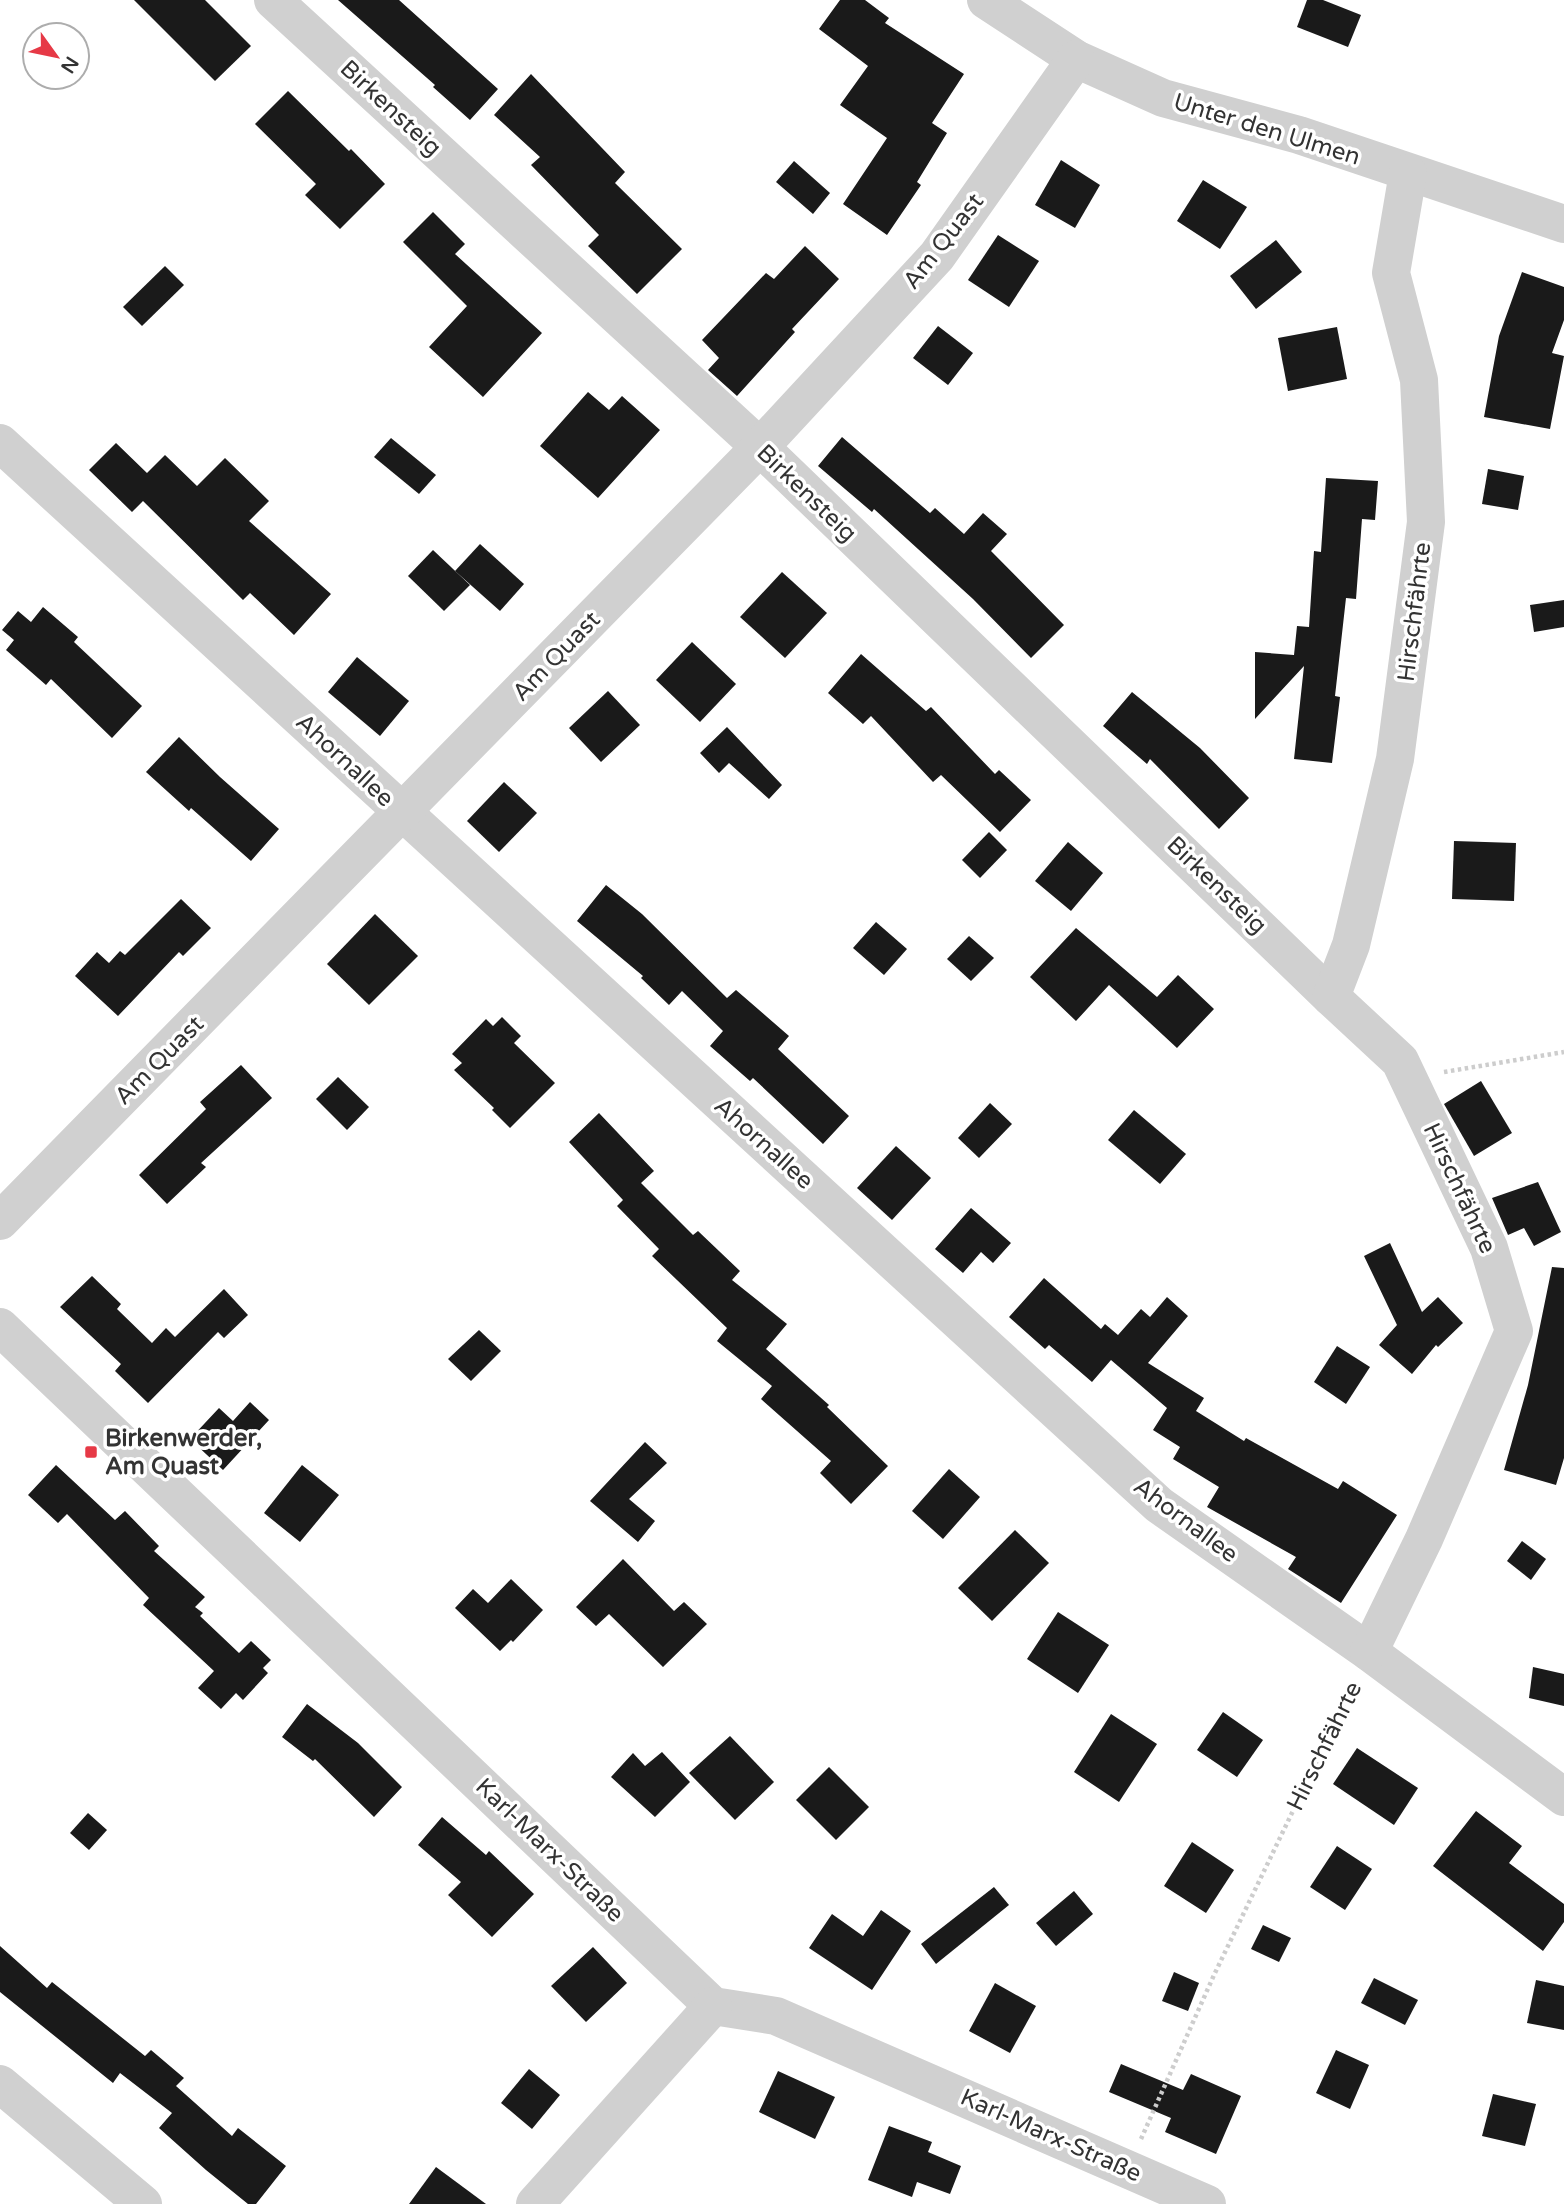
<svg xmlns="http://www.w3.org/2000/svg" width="1564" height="2204" viewBox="0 0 1564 2204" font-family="'Varela Round',sans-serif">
  <rect width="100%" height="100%" fill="#fff"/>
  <g fill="#1a1a1a">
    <polygon points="134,0 205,0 251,46 215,81"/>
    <polygon points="338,0 399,0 498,89 470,120 433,87 435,85"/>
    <polygon points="840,0 865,0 889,18 885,23 964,74 932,123 947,133 917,182 921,185 887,235 843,204 887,138 840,105 868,66 819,29"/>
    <polygon points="1307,0 1323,0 1361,15 1348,47 1297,27"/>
    <polygon points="531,74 625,172 615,183 682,249 637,294 588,246 599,235 531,165 540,157 494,115"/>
    <polygon points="288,91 349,151 351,149 385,184 340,229 305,195 316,184 255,124"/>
    <polygon points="1061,160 1100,185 1075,228 1035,205"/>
    <polygon points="794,161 830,193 813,214 776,182"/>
    <polygon points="1203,180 1247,207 1220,249 1177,221"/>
    <polygon points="433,212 465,244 455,254 542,333 483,397 429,347 467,306 403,242"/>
    <polygon points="998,235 1039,261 1009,307 968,280"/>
    <polygon points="1276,240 1302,272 1256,309 1230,276"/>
    <polygon points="805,246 839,279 792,329 795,332 737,396 708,370 719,358 702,340 766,273 774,279"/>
    <polygon points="165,266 184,285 142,326 123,307"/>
    <polygon points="1522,272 1564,287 1564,320 1552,353 1564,356 1550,429 1484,417 1499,336"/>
    <polygon points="938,326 973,353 948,385 913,358"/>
    <polygon points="1337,327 1347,379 1288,391 1278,338"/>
    <polygon points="588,392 609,410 622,396 660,430 598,498 540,446"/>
    <polygon points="842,437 930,513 935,508 964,534 983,513 1007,534 991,551 1064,625 1031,658 973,599 874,509 872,512 818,466"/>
    <polygon points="391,438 436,475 419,494 374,457"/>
    <polygon points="116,443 147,473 165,455 197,486 225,458 269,501 249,521 331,594 294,635 250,593 243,600 143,501 132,512 89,470"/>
    <polygon points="1488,469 1524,476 1518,510 1482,504"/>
    <polygon points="1326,478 1378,481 1375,520 1362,519 1356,599 1346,598 1335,696 1340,697 1332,763 1294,759 1304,666 1255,719 1255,652 1294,655 1297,626 1309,627 1314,551 1321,552"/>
    <polygon points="480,544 524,584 500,611 455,571"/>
    <polygon points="433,550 470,585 444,611 408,576"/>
    <polygon points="782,572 827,613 785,658 740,617"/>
    <polygon points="1564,600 1564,627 1534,632 1530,605"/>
    <polygon points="43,607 78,637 74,642 142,706 112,738 51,679 46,685 6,650 14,640 2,630 18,611 31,622"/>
    <polygon points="692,642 736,684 700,722 656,680"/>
    <polygon points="861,654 926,711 931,707 995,774 999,770 1031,800 1000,832 941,775 933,782 871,716 863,724 828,693"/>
    <polygon points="357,657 409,701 380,736 328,692"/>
    <polygon points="608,691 640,725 601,762 569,728"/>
    <polygon points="1132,692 1200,748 1249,798 1219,829 1150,759 1147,764 1103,726"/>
    <polygon points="727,727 782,785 769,799 729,763 719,773 700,753"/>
    <polygon points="179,737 220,777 279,829 251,861 191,808 189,811 146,772"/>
    <polygon points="504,782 537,813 499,852 467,821"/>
    <polygon points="989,832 1007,850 980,878 962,860"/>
    <polygon points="1454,841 1516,843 1514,901 1452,899"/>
    <polygon points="1068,842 1103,873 1071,911 1035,881"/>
    <polygon points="606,885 642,914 727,998 736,990 789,1036 778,1049 849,1116 823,1144 753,1078 750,1081 710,1046 723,1031 682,991 669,1005 641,978 643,976 577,921"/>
    <polygon points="181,899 211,928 183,956 179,952 118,1016 75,976 97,952 109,963 120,951 125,955"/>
    <polygon points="375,914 418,956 369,1005 327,964"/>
    <polygon points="876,922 907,949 884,975 853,948"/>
    <polygon points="1076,928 1157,997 1178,975 1214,1009 1177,1048 1109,985 1076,1021 1030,977"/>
    <polygon points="969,936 994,958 971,981 947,959"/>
    <polygon points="502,1017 521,1036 514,1043 555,1083 510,1128 492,1110 494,1108 454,1070 462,1063 452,1054 486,1019 493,1026"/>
    <polygon points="241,1065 272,1098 201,1163 206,1167 167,1204 139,1175 206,1109 200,1102"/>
    <polygon points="338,1077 369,1107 347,1130 316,1099"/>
    <polygon points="1481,1081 1512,1133 1474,1156 1444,1104"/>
    <polygon points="990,1103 1012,1124 979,1158 958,1138"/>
    <polygon points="1134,1110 1186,1154 1160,1184 1108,1140"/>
    <polygon points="599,1113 654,1171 641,1183 693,1235 698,1231 740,1271 732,1280 787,1324 766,1349 829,1405 827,1407 888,1466 851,1504 820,1473 831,1461 761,1399 772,1386 717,1341 727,1328 652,1256 659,1249 617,1206 623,1200 569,1142"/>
    <polygon points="896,1146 931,1178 892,1220 857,1188"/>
    <polygon points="1538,1182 1561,1232 1534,1246 1524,1228 1508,1235 1492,1198"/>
    <polygon points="971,1208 1011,1243 993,1263 981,1252 963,1273 935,1249"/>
    <polygon points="1390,1243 1422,1312 1438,1297 1463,1323 1438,1347 1436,1345 1412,1374 1379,1345 1397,1325 1364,1256"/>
    <polygon points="1552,1267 1564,1268 1564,1458 1556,1485 1504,1470 1528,1385"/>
    <polygon points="92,1276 121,1304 117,1309 152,1343 166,1328 175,1337 224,1289 248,1315 224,1338 218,1332 148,1403 115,1371 121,1364 60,1307"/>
    <polygon points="1044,1278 1101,1329 1105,1324 1118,1335 1141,1309 1150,1317 1167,1297 1188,1316 1148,1363 1204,1398 1196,1411 1244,1441 1246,1438 1338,1489 1343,1481 1397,1515 1341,1603 1288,1569 1296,1557 1207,1507 1219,1487 1173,1459 1180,1447 1153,1430 1167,1408 1111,1360 1092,1382 1049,1345 1045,1349 1009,1317"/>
    <polygon points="479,1330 501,1351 471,1381 448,1359"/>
    <polygon points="1337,1346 1370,1367 1346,1404 1314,1382"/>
    <polygon points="250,1402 269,1420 223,1470 190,1439 219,1408 233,1421"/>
    <polygon points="645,1442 667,1463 629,1499 655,1521 638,1542 590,1501"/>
    <polygon points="56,1465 115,1520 125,1511 159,1546 154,1551 205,1597 195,1607 203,1613 200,1616 239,1653 251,1641 271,1660 263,1668 268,1673 243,1700 236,1693 221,1709 198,1688 214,1671 143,1605 149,1598 67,1514 58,1523 28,1495"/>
    <polygon points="302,1465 339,1495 300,1542 264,1513"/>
    <polygon points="949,1469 980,1497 943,1539 912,1511"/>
    <polygon points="1015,1530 1049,1563 992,1621 958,1588"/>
    <polygon points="1522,1541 1546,1559 1531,1580 1507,1561"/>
    <polygon points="623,1559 674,1611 684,1602 707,1624 663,1667 609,1614 596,1626 576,1607"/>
    <polygon points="511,1579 543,1610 513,1642 511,1640 500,1651 455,1608 473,1589 488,1603"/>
    <polygon points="1058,1612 1109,1645 1078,1693 1027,1659"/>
    <polygon points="1533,1667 1564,1674 1564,1706 1529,1698"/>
    <polygon points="307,1704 358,1743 402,1787 374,1817 315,1759 313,1761 282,1737"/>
    <polygon points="1223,1712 1263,1740 1237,1777 1197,1750"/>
    <polygon points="1111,1714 1157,1744 1119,1802 1074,1772"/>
    <polygon points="730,1736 774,1782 735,1820 689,1773"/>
    <polygon points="1357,1748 1418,1788 1394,1825 1333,1784"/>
    <polygon points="662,1752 690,1782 655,1817 611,1777 633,1753 645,1766"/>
    <polygon points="829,1767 869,1807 836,1840 796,1800"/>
    <polygon points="1476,1811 1522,1846 1509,1863 1564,1904 1564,1922 1543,1951 1433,1866"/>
    <polygon points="88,1813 107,1830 89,1850 70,1833"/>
    <polygon points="442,1817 486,1855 489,1851 534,1894 492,1937 448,1895 461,1882 418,1845"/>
    <polygon points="1192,1842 1234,1870 1206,1913 1164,1886"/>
    <polygon points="1337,1846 1372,1869 1345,1910 1310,1887"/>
    <polygon points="994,1887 1009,1905 936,1964 921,1944"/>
    <polygon points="1074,1891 1093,1914 1056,1946 1036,1923"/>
    <polygon points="881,1910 911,1931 872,1990 809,1948 832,1914 863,1936"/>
    <polygon points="1263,1925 1291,1938 1279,1962 1251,1949"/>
    <polygon points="0,1946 47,1988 52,1982 145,2056 151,2050 184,2078 176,2086 232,2136 238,2128 286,2166 256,2204 248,2204 206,2170 159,2128 172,2113 120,2073 113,2083 0,1992"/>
    <polygon points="593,1947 627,1983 586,2022 551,1986"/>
    <polygon points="1174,1972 1199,1983 1188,2011 1162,2001"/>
    <polygon points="1374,1978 1418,2000 1405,2025 1361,2003"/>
    <polygon points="1536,1980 1564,1986 1564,2030 1527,2023"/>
    <polygon points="995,1983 1036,2006 1010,2053 969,2031"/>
    <polygon points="1336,2050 1369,2065 1350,2109 1316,2093"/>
    <polygon points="1121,2064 1183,2090 1191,2074 1241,2096 1216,2154 1165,2132 1171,2118 1109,2092"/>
    <polygon points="529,2069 560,2095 532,2129 501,2103"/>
    <polygon points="778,2071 835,2097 815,2139 759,2112"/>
    <polygon points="1493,2094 1536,2104 1525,2146 1482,2136"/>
    <polygon points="889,2126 932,2142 928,2152 961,2166 950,2194 917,2182 912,2197 868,2180"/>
    <polygon points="436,2167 486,2204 409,2204"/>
  </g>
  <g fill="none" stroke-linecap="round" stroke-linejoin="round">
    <g stroke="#cdcdcd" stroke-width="4.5" stroke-dasharray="3.5 3.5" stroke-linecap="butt">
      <polyline points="1444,1072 1564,1052"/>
      <polyline points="1141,2139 1214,1975 1354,1684"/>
    </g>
    <g stroke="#d0d0d0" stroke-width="38">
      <polyline points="273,0 760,447 1331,997"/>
      <polyline points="986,0 1076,59 1163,98 1299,135 1564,224"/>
      <polyline points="0,443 1159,1505 1369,1652 1564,1797"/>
      <polyline points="0,1221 760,447 937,256 1076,59"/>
      <polyline points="0,1327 713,2006 776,2016 1207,2204"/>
      <polyline points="1369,1652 1424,1539 1514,1331 1489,1248 1400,1061 1331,997 1351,945 1395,759 1426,522 1419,380 1391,273 1408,173"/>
      <polyline points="0,2084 143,2204"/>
      <polyline points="535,2204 713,2006"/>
    </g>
  </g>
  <rect fill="#e63946" stroke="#fff" stroke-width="2.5" x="84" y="1445" width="14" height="14" rx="3.5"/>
  <g text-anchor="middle" stroke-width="7" stroke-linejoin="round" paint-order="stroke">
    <g font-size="24" fill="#333" stroke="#fff">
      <text transform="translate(391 108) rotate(43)" y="8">Birkensteig</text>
      <text transform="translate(1267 129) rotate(17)" y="8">Unter den Ulmen</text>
      <text transform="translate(943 241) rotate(-52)" y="8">Am Quast</text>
      <text transform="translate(807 493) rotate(44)" y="8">Birkensteig</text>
      <text transform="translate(1414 612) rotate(-83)" y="8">Hirschfährte</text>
      <text transform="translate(556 656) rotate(-46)" y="8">Am Quast</text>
      <text transform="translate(345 760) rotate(43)" y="8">Ahornallee</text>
      <text transform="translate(1217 885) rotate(44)" y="8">Birkensteig</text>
      <text transform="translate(159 1060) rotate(-45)" y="8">Am Quast</text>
      <text transform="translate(764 1143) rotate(42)" y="8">Ahornallee</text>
      <text transform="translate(1460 1188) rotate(65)" y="8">Hirschfährte</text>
      <text transform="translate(1186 1520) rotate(37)" y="8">Ahornallee</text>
      <text transform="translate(1324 1746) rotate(-64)" y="8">Hirschfährte</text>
      <text transform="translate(550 1850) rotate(44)" y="8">Karl-Marx-Straße</text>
      <text transform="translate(1051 2135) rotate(24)" y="8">Karl-Marx-Straße</text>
    </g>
    <g font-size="24" font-weight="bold" fill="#333" stroke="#fff" text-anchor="start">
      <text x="105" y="1446">Birkenwerder,<tspan x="105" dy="28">Am Quast</tspan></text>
    </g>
  </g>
  <g transform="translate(56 56) rotate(123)"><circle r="33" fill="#ffffff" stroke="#adadad" stroke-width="2"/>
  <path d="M0-5L12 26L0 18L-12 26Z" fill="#e63946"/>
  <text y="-10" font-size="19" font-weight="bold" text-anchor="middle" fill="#333333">N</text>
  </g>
</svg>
